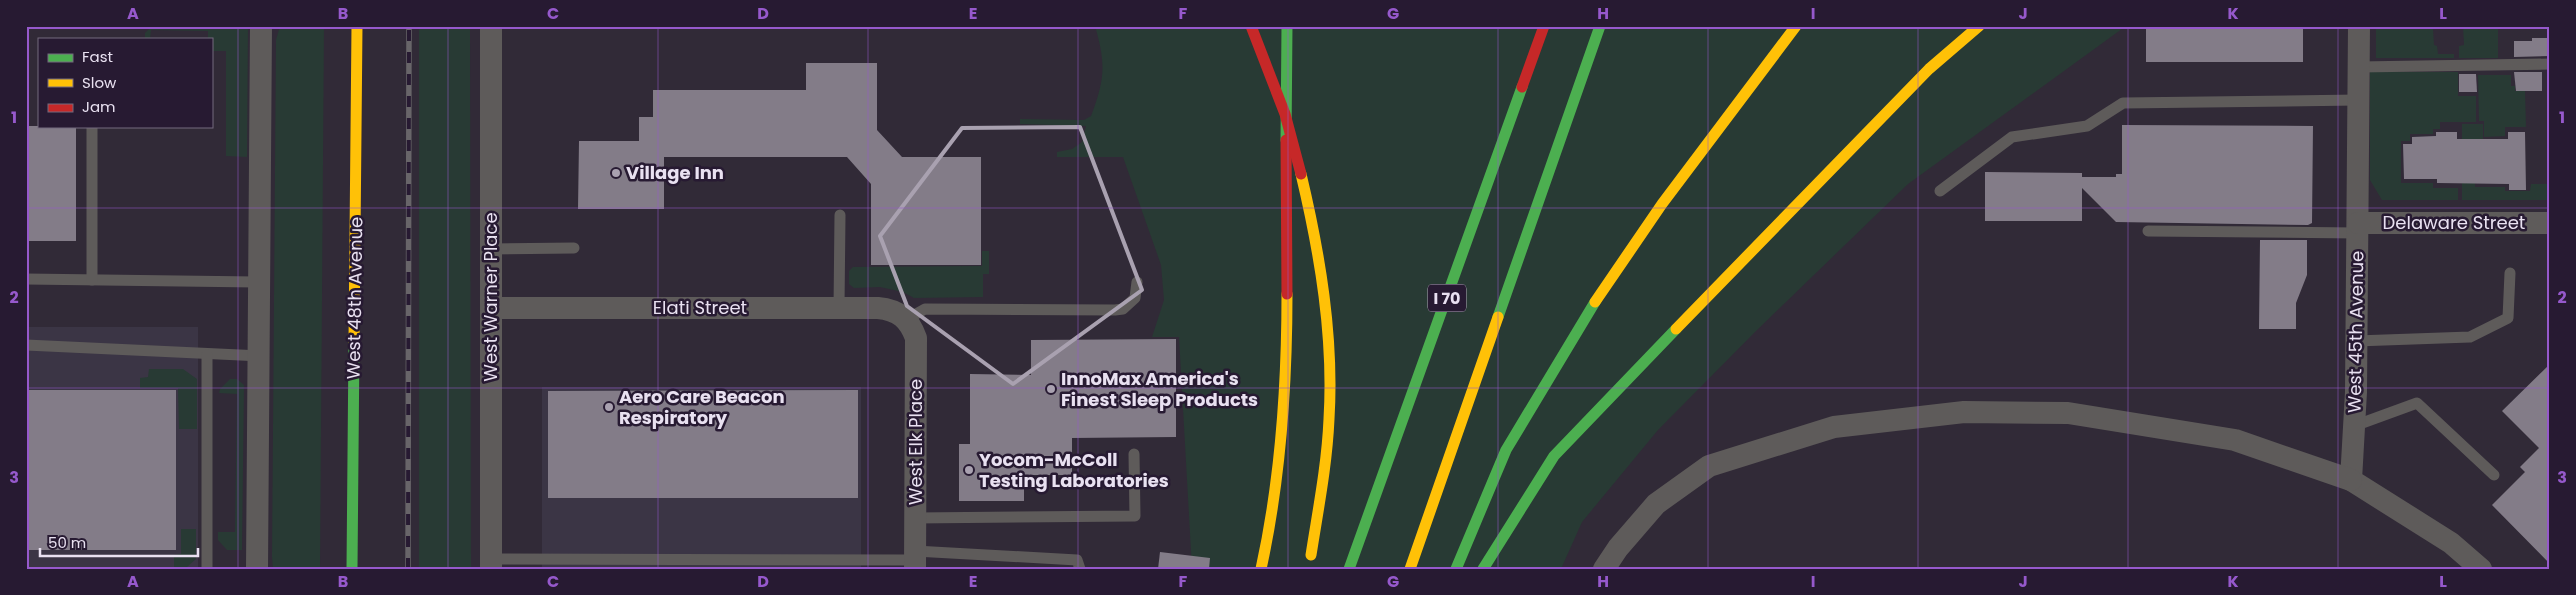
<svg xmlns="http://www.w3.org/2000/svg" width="2576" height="595" viewBox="0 0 2576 595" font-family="Poppins,sans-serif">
  <rect width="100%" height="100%" fill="#312a37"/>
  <g fill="#3b3545">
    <rect x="26" y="327" width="172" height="242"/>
    <rect x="542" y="387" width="319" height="182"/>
  </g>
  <g fill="#283a34">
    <polygon points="152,26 248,26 247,157 226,156 226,51 211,51 211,39 208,39 208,31 151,30 150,39 145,39 145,33"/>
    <polygon points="280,26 324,26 320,569 273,569 272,557 276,40"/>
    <polygon points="419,26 470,26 471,569 419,569"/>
    <path d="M 1095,26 L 2126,26 L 1908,184 L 1756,331 L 1658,430 L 1582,522 L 1561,569 L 1192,569 L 1179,337 L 1152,337 L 1164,300 L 1161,265 L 1123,157 L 1057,157 L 1057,152 L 1072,149 L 1082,142 L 1086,126 L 1020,124 L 1020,119 L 1084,120 L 1091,116 C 1105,79 1106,64 1095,26 Z"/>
    <polygon points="2376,26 2456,26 2433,28 2434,45 2437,46 2438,54 2454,54 2454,58 2376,58"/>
    <polygon points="2463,26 2498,26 2498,58 2459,58 2459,46 2464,45"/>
    <polygon points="2370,72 2458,72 2458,96 2476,96 2476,122 2440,122 2440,129 2433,129 2433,134 2410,134 2410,141 2401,141 2401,183 2433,183 2433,188 2458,188 2458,200 2382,200 2370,180"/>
    <polygon points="2478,75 2511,75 2511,86 2515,86 2515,91 2525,91 2526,127 2505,127 2505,136 2484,137 2484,121 2479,121"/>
    <polygon points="2462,124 2483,124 2483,150 2475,150 2475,187 2505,187 2505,191 2530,191 2531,184 2548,184 2550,200 2462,200"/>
    <polygon points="982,251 989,251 989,274 983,274 983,297 914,298 903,292 880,287 854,288 849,284 849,271 853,267 982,266"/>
    <polygon points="149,369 183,369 197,379 197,429 179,429 178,388 140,388 140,378 148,377"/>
    <polygon points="230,379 237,379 244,385 242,550 227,550 218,540 218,532 235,532 237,394 219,393 220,389"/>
    <polygon points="181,529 196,529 196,559 187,567 174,569 174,555 181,554"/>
  </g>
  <g fill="#837c88">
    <rect x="2146" y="26" width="157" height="36"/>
    <polygon points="2532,38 2550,38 2550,56 2514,57 2514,41 2532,41"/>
    <polygon points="806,63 877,63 877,130 902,157 981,157 981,265 871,265 871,184 847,157 664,157 664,209 578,209 579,141 639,141 639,117 653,117 653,90 806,90"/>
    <polygon points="2514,72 2542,72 2542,91 2516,91"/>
    <polygon points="2459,74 2476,74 2477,92 2459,92"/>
    <polygon points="2122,125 2313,126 2312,223 2308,225 2116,222 2082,188 2082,221 1985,221 1985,172 2082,173 2082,177 2116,177 2116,174 2122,174"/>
    <rect x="26" y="126" width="50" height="115"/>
    <polygon points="2436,132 2457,132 2457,139 2508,139 2508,132 2525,132 2526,190 2509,190 2509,184 2437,183 2437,179 2404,179 2403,144 2412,144 2412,137 2436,136"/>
    <polygon points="2260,240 2307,240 2307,275 2296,303 2296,329 2259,329"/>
    <polygon points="1176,339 1176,437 1072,438 1072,475 1024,475 1024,501 959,501 959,444 970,444 970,374 1031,375 1031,340"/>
    <polygon points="2550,364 2550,564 2492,505 2525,472 2520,467 2539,448 2502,411"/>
    <rect x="26" y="390" width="150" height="160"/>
    <polygon points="858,390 858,498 548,498 548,391"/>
    <polygon points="1160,552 1210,558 1209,569 1158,569"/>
  </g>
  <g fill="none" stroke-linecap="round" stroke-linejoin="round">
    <g stroke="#5e5b5a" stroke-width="11">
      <polyline points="2359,67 2550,64"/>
      <polyline points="1940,191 2012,137 2087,126 2123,103 2358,100"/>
      <polyline points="2148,231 2358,233"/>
      <polyline points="491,249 574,248"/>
      <polyline points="26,279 259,282"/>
      <polyline points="92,280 92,126"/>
      <polyline points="839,308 840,215"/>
      <polyline points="907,319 925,309 1115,310 1123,309 1135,298 1137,282"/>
      <polyline points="2356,341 2470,337 2508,318 2510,273"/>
      <polyline points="26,345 259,356"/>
      <polyline points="2354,426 2417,403 2494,475"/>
      <polyline points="915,518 1135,516 1134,454"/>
      <polyline points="915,551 1077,560 1080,569"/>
      <polyline points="491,559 915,560"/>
      <polyline points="207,569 207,355"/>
    </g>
    <g stroke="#5e5b5a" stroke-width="22">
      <polyline points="491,26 491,569"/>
      <polyline points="2359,26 2356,392 2351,480 2451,543 2481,569"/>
      <polyline points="2358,223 2550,223"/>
      <path d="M 491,308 L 878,308 C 899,310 909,319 916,338 L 915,569"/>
      <polyline points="257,569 261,26"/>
      <polyline points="1604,569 1618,548 1656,504 1709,466 1834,427 1964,412 2068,413 2235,440 2351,480"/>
    </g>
    <g stroke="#4caf50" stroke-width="11">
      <polyline points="1286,140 1287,26"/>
      <polyline points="1498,317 1600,26"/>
      <polyline points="352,569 354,342"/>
      <polyline points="1349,569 1522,87"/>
      <polyline points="1456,569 1506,450 1595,302"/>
      <polyline points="1483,569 1554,456 1676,329"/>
    </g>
    <g stroke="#ffc107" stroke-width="11">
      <polyline points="1595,302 1662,204 1796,26"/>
      <polyline points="1676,329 1929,69 1979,26"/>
      <polyline points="354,342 357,26"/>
      <path d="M 1261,569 C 1281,478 1287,387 1287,294"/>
      <polyline points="1410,569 1498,317"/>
    </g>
    <g stroke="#c62828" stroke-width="11">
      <polyline points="1522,87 1544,26"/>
      <polyline points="1286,140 1287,294"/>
    </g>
    <defs>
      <polyline id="rail" points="408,569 409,26"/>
    </defs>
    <use href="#rail" stroke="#686569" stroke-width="5.5"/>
    <use href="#rail" stroke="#271a32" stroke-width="4" stroke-dasharray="11" stroke-linecap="butt"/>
    <path stroke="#ffc107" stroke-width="11" d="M 1301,174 C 1320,254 1334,337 1329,419 C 1327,465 1318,510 1311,555"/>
    <polyline stroke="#c62828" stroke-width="11" points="1251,26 1285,114 1301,174"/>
  </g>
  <path fill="none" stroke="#a9a1b0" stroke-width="4" stroke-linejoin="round" d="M 1080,127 L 1142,290 L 1013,384 L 907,306 L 880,236 L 962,128 Z"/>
  <path fill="none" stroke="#9659cc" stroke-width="1" stroke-opacity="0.55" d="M 238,26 L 238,569M 448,26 L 448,569M 658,26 L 658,569M 868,26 L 868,569M 1078,26 L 1078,569M 1288,26 L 1288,569M 1498,26 L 1498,569M 1708,26 L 1708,569M 1918,26 L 1918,569M 2128,26 L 2128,569M 2338,26 L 2338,569M 26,208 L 2550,208M 26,388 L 2550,388"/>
  <g fill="#a9a1b0" stroke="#271a32" stroke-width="2">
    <circle cx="616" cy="173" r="5"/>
    <circle cx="1051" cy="389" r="5"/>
    <circle cx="609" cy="407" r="5"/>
    <circle cx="969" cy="470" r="5"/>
  </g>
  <g text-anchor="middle" stroke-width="5" stroke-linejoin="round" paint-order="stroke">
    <rect fill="#271a32" stroke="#afa5b8" stroke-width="1" x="1428" y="284.5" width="38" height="27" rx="4"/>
    <g font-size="16" font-weight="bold" fill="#e9e1f1">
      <text x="1447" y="304">I 70</text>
    </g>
    <g font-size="18" font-weight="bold" fill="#e9e1f1" stroke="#271a32" text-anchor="start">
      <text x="626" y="179">Village Inn</text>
      <text x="1061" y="385">InnoMax America's<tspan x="1061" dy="21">Finest Sleep Products</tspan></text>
      <text x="619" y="403">Aero Care Beacon<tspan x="619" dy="21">Respiratory</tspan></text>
      <text x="979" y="466">Yocom-McColl<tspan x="979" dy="21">Testing Laboratories</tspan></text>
    </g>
    <g font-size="18" fill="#e9e1f1" stroke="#271a32">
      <text x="2454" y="229">Delaware Street</text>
      <text transform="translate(491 297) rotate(-90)" y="6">West Warner Place</text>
      <text transform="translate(355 298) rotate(-89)" y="6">West 48th Avenue</text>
      <text x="700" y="314">Elati Street</text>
      <text transform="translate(2356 332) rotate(-89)" y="6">West 45th Avenue</text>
      <text transform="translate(916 442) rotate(-90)" y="6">West Elk Place</text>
    </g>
  </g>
  <rect width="2576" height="595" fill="none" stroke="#271a32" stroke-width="55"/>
  <rect x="38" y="38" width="175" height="90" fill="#271a32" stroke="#756a7e"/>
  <rect x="48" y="54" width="25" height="8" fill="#4caf50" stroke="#756a7e"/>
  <text x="82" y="62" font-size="15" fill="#e9e1f1">Fast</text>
  <rect x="48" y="79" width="25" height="8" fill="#ffc107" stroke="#756a7e"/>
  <text x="82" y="88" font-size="15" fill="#e9e1f1">Slow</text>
  <rect x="48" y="104" width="25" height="8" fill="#c62828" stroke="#756a7e"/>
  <text x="82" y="112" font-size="15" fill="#e9e1f1">Jam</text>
  <path d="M40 548v8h158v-8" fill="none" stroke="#e9e1f1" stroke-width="2.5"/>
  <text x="48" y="548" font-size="15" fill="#e9e1f1" stroke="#271a32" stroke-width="4" paint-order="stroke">50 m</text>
  <rect x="28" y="28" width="2520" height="540" fill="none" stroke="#9659cc" stroke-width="2"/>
  <g font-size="16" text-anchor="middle" font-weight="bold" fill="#9659cc">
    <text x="133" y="19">A</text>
    <text x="343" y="19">B</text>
    <text x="553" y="19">C</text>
    <text x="763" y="19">D</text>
    <text x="973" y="19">E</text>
    <text x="1183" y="19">F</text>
    <text x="1393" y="19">G</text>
    <text x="1603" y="19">H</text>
    <text x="1813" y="19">I</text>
    <text x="2023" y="19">J</text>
    <text x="2233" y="19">K</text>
    <text x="2443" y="19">L</text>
    <text x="14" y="123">1</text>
    <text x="2562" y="123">1</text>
    <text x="14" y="303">2</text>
    <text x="2562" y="303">2</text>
    <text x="14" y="483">3</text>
    <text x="2562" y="483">3</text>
    <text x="133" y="587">A</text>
    <text x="343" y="587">B</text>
    <text x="553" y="587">C</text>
    <text x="763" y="587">D</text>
    <text x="973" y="587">E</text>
    <text x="1183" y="587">F</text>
    <text x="1393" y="587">G</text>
    <text x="1603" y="587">H</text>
    <text x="1813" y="587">I</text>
    <text x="2023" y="587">J</text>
    <text x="2233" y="587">K</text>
    <text x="2443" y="587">L</text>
  </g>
</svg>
